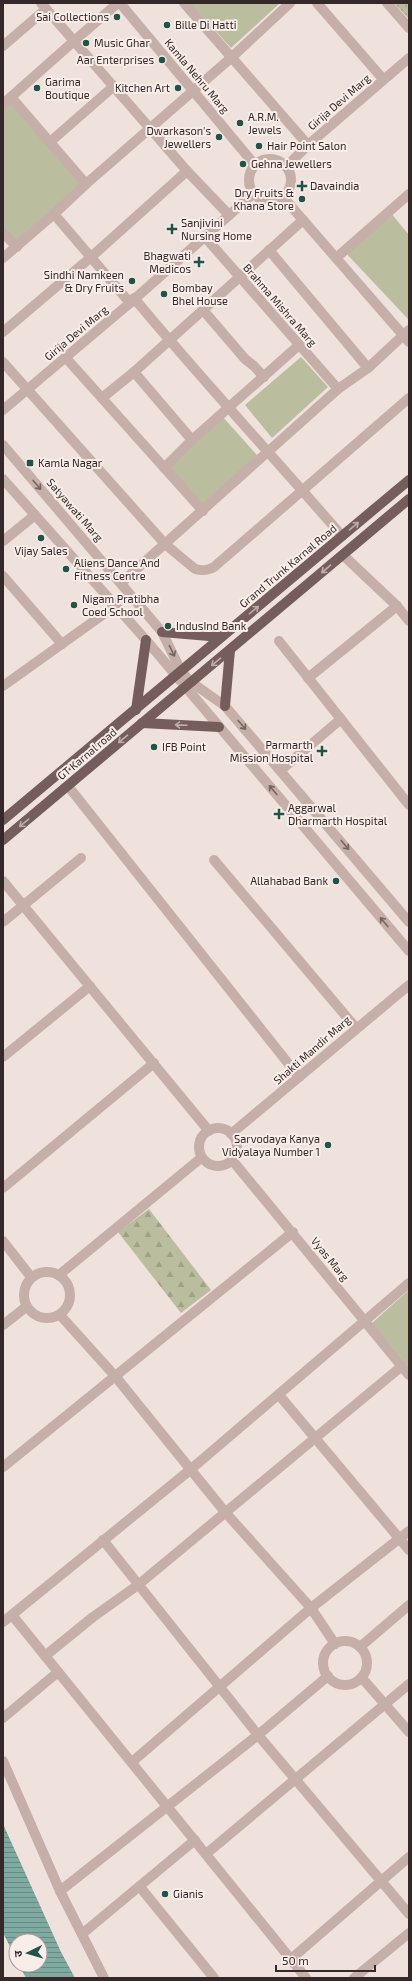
<svg xmlns="http://www.w3.org/2000/svg" width="412" height="1981" viewBox="0 0 412 1981" font-family="'Exo 2','Noto Sans Devanagari',sans-serif">
  <defs>
    <pattern id="grass-dots" width="8" height="8" patternUnits="userSpaceOnUse"><rect width="8" height="8" fill="#babd9e"/><path d="M2 2h.1M6 6h.1" fill="none" stroke="#a0a288" stroke-width="1.8" stroke-linecap="round"/></pattern>
    <pattern id="forest-firs" width="22" height="20" patternUnits="userSpaceOnUse"><rect width="22" height="20" fill="#babd9e"/><path d="M5 1l3.5 6h-7zM16 11l3.5 6h-7z" fill="#a0a288"/></pattern>
    <pattern id="water-rules" width="6" height="5" patternUnits="userSpaceOnUse"><rect width="6" height="5" fill="#7eaaa1"/><path d="M0 2.5h6" fill="none" stroke="#688a83"/></pattern>
  </defs>
  <rect width="100%" height="100%" fill="#efe2dc"/>
  <polygon fill="url(#grass-dots)" points="394,3 409,3 409,19"/>
  <polygon fill="url(#forest-firs)" points="149,1209 211,1290 181,1313 118,1232"/>
  <g fill="#babd9e">
    <polygon points="190,3 280,3 231,48"/>
    <polygon points="11,102 81,183 15,243 3,229 3,109"/>
    <polygon points="390,212 409,235 409,318 408,319 343,250"/>
    <polygon points="301,357 328,387 272,438 245,405"/>
    <polygon points="222,416 257,455 203,506 167,467"/>
    <polygon points="409,1290 409,1367 372,1323"/>
  </g>
  <polygon fill="url(#water-rules)" points="3,1824 61,1952 75,1978 26,1978 19,1965 40,1965 40,1941 16,1941 16,1958 3,1933"/>
  <g fill="none" stroke-linecap="round" stroke-linejoin="round">
    <g stroke="#c6afa9" stroke-width="10">
      <polyline points="118,3 74,41 187,171 229,215"/>
      <polyline points="120,3 255,165"/>
      <polyline points="184,3 308,145"/>
      <polyline points="317,3 383,79"/>
      <polyline points="387,3 409,28"/>
      <polyline points="3,46 46,9"/>
      <polyline points="11,97 86,184"/>
      <polyline points="3,104 74,41 41,3"/>
      <polyline points="50,142 114,86"/>
      <circle cx="270" cy="180" r="21"/>
      <polyline points="286,167 308,145 409,58"/>
      <polyline points="283,197 409,342"/>
      <polyline points="54,214 86,184 232,57 290,3"/>
      <polyline points="3,233 17,247"/>
      <polyline points="205,237 338,389"/>
      <polyline points="269,250 368,368"/>
      <polyline points="3,258 54,214 130,303"/>
      <polyline points="336,258 409,194"/>
      <path d="M 134,298 C 201,379 273,456 342,536"/>
      <polyline points="203,310 245,359 254,366 264,377"/>
      <polyline points="3,332 90,258 187,171"/>
      <polyline points="66,358 203,511"/>
      <path d="M 3,362 L 165,544 L 195,569 C 202,571 207,571 214,567 L 409,398"/>
      <polyline points="134,372 192,440"/>
      <polyline points="102,398 134,372 303,220"/>
      <polyline points="3,410 130,303 253,194"/>
      <polyline points="3,445 162,632 181,671 191,682 225,706 409,922"/>
      <polyline points="164,468 192,440 299,345"/>
      <polyline points="3,479 146,640 409,951"/>
      <polyline points="3,541 35,515"/>
      <polyline points="343,555 397,606 409,621"/>
      <polyline points="3,576 62,644"/>
      <polyline points="121,583 338,389 368,368 409,330"/>
      <polyline points="279,641 409,805"/>
      <polyline points="308,678 397,606"/>
      <polyline points="3,686 115,606"/>
      <polyline points="281,770 341,719"/>
      <polyline points="68,786 299,1077"/>
      <polyline points="214,860 356,1028"/>
      <polyline points="3,881 209,1131"/>
      <polyline points="3,922 81,858"/>
      <polyline points="3,1057 90,986"/>
      <circle cx="218" cy="1147" r="19"/>
      <polyline points="231,1134 409,985"/>
      <polyline points="232,1160 409,1375"/>
      <polyline points="3,1188 154,1063"/>
      <polyline points="3,1241 31,1277"/>
      <circle cx="47" cy="1295" r="23"/>
      <polyline points="59,1275 201,1158"/>
      <polyline points="60,1315 115,1376 225,1512 311,1608 335,1644"/>
      <polyline points="3,1325 26,1307"/>
      <polyline points="279,1395 409,1550"/>
      <polyline points="3,1467 293,1232"/>
      <polyline points="103,1540 258,1735 409,1914"/>
      <polyline points="12,1615 306,1978"/>
      <polyline points="3,1622 190,1470 409,1283"/>
      <circle cx="345" cy="1663" r="22"/>
      <polyline points="360,1647 409,1605"/>
      <polyline points="45,1656 93,1617 138,1585 402,1366"/>
      <polyline points="362,1678 409,1732"/>
      <polyline points="3,1718 58,1672"/>
      <polyline points="3,1761 60,1891 104,1978"/>
      <polyline points="132,1762 311,1608 409,1531"/>
      <polyline points="206,1854 409,1684"/>
      <polyline points="140,1887 214,1978"/>
      <polyline points="60,1891 258,1735 328,1676"/>
      <polyline points="82,1934 195,1840"/>
      <polyline points="291,1959 409,1857"/>
      <polyline points="354,1978 409,1933"/>
    </g>
    <g stroke="#755d5b" stroke-width="10">
      <polyline points="162,632 221,637"/>
      <polyline points="225,706 230,650"/>
      <polyline points="136,710 146,640"/>
      <polyline points="142,723 219,727"/>
      <polyline points="3,820 409,480"/>
      <polyline points="3,840 409,499"/>
    </g>
  </g>
  <defs><path id="oneway-shaft" d="M-6 0H5M1.5-3L5.5 0L1.5 3" fill="none" stroke-width="1.6" stroke-linecap="round" stroke-linejoin="round"/></defs>
  <g stroke="#766562">
    <use href="#oneway-shaft" transform="translate(37 485) rotate(49)"/>
    <use href="#oneway-shaft" transform="translate(172 651) rotate(64)"/>
    <use href="#oneway-shaft" transform="translate(242 725) rotate(49)"/>
    <use href="#oneway-shaft" transform="translate(273 790) rotate(-130)"/>
    <use href="#oneway-shaft" transform="translate(345 845) rotate(50)"/>
    <use href="#oneway-shaft" transform="translate(384 922) rotate(-130)"/>
  </g>
  <g stroke="#bdaca9">
    <use href="#oneway-shaft" transform="translate(354 526) rotate(-40)"/>
    <use href="#oneway-shaft" transform="translate(326 569) rotate(139)"/>
    <use href="#oneway-shaft" transform="translate(254 610) rotate(-40)"/>
    <use href="#oneway-shaft" transform="translate(216 662) rotate(140)"/>
    <use href="#oneway-shaft" transform="translate(181 725) rotate(-178)"/>
    <use href="#oneway-shaft" transform="translate(123 739) rotate(140)"/>
    <use href="#oneway-shaft" transform="translate(24 823) rotate(140)"/>
  </g>
  <g fill="#225249" stroke="#f8ede8" stroke-width="1.5">
    <circle cx="117" cy="17" r="4"/>
    <circle cx="167" cy="25" r="4"/>
    <circle cx="86" cy="43" r="4"/>
    <circle cx="162" cy="60" r="4"/>
    <circle cx="37" cy="88" r="4"/>
    <circle cx="178" cy="88" r="4"/>
    <circle cx="240" cy="123" r="4"/>
    <circle cx="219" cy="137" r="4"/>
    <circle cx="259" cy="146" r="4"/>
    <circle cx="243" cy="164" r="4"/>
    <path d="M300 180h4v4h4v4h-4v4h-4v-4h-4v-4h4z"/>
    <circle cx="302" cy="199" r="4"/>
    <path d="M170 223h4v4h4v4h-4v4h-4v-4h-4v-4h4z"/>
    <path d="M197 256h4v4h4v4h-4v4h-4v-4h-4v-4h4z"/>
    <circle cx="132" cy="281" r="4"/>
    <circle cx="164" cy="294" r="4"/>
    <rect x="26" y="459" width="8" height="8" rx="2"/>
    <circle cx="41" cy="538" r="4"/>
    <circle cx="66" cy="569" r="4"/>
    <circle cx="74" cy="605" r="4"/>
    <circle cx="168" cy="626" r="4"/>
    <circle cx="154" cy="747" r="4"/>
    <path d="M320 745h4v4h4v4h-4v4h-4v-4h-4v-4h4z"/>
    <path d="M277 808h4v4h4v4h-4v4h-4v-4h-4v-4h4z"/>
    <circle cx="336" cy="881" r="4"/>
    <circle cx="328" cy="1145" r="4"/>
    <circle cx="165" cy="1894" r="4"/>
  </g>
  <g text-anchor="middle" stroke-width="4" stroke-linejoin="round" paint-order="stroke">
    <g font-size="11" fill="#342928" stroke="#f8ede8" text-anchor="start">
      <text x="109" y="21" text-anchor="end">Sai Collections</text>
      <text x="175" y="29">Bille Di Hatti</text>
      <text x="94" y="47">Music Ghar</text>
      <text x="154" y="64" text-anchor="end">Aar Enterprises</text>
      <text x="45" y="86">Garima<tspan x="45" dy="13">Boutique</tspan></text>
      <text x="170" y="92" text-anchor="end">Kitchen Art</text>
      <text x="248" y="121">A.R.M.<tspan x="248" dy="13">Jewels</tspan></text>
      <text x="211" y="135" text-anchor="end">Dwarkason's<tspan x="211" dy="13">Jewellers</tspan></text>
      <text x="267" y="150">Hair Point Salon</text>
      <text x="251" y="168">Gehna Jewellers</text>
      <text x="310" y="190">Davaindia</text>
      <text x="294" y="197" text-anchor="end">Dry Fruits &amp;<tspan x="294" dy="13">Khana Store</tspan></text>
      <text x="181" y="227">Sanjivini<tspan x="181" dy="13">Nursing Home</tspan></text>
      <text x="191" y="260" text-anchor="end">Bhagwati<tspan x="191" dy="13">Medicos</tspan></text>
      <text x="124" y="279" text-anchor="end">Sindhi Namkeen<tspan x="124" dy="13">&amp; Dry Fruits</tspan></text>
      <text x="172" y="292">Bombay<tspan x="172" dy="13">Bhel House</tspan></text>
      <text x="38" y="467">Kamla Nagar</text>
      <text x="41" y="555" text-anchor="middle">Vijay Sales</text>
      <text x="74" y="567">Aliens Dance And<tspan x="74" dy="13">Fitness Centre</tspan></text>
      <text x="82" y="603">Nigam Pratibha<tspan x="82" dy="13">Coed School</tspan></text>
      <text x="176" y="630">IndusInd Bank</text>
      <text x="313" y="749" text-anchor="end">Parmarth<tspan x="313" dy="13">Mission Hospital</tspan></text>
      <text x="162" y="751">IFB Point</text>
      <text x="288" y="812">Aggarwal<tspan x="288" dy="13">Dharmarth Hospital</tspan></text>
      <text x="328" y="885" text-anchor="end">Allahabad Bank</text>
      <text x="320" y="1143" text-anchor="end">Sarvodaya Kanya<tspan x="320" dy="13">Vidyalaya Number 1</tspan></text>
      <text x="173" y="1898">Gianis</text>
    </g>
    <g font-size="11" fill="#342928" stroke="#f8ede8">
      <text transform="translate(197 76) rotate(50)" y="4">Kamla Nehru Marg</text>
      <text transform="translate(339 102) rotate(-41)" y="4">Girija Devi Marg</text>
      <text transform="translate(280 305) rotate(49)" y="4">Brahma Mishra Marg</text>
      <text transform="translate(76 333) rotate(-40)" y="4">Girija Devi Marg</text>
      <text transform="translate(75 510) rotate(49)" y="4">Satyawati Marg</text>
      <text transform="translate(288 566) rotate(-40)" y="4">Grand Trunk Karnal Road</text>
      <text transform="translate(87 754) rotate(-40)" y="4">GT Karnal road</text>
      <text transform="translate(312 1050) rotate(-41)" y="4">Shakti Mandir Marg</text>
      <text transform="translate(330 1259) rotate(51)" y="4">Vyas Marg</text>
    </g>
  </g>
  <rect width="412" height="1981" fill="none" stroke="#342928" stroke-width="8"/>
  <g transform="translate(28 1953) rotate(265)"><circle r="19" fill="#f8ede8" stroke="#aa9f9b"/>
  <path d="M0-3L7 15L0 10L-7 15Z" fill="#225249"/>
  <text y="-6" font-size="11" font-weight="bold" text-anchor="middle" fill="#342928">उ</text>
  </g>
  <path d="M276 1965v6h99v-6" fill="none" stroke="#342928" stroke-width="2"/>
  <text x="282" y="1965" font-size="12" fill="#342928" stroke="#f8ede8" stroke-width="3" paint-order="stroke">50 m</text>
</svg>
